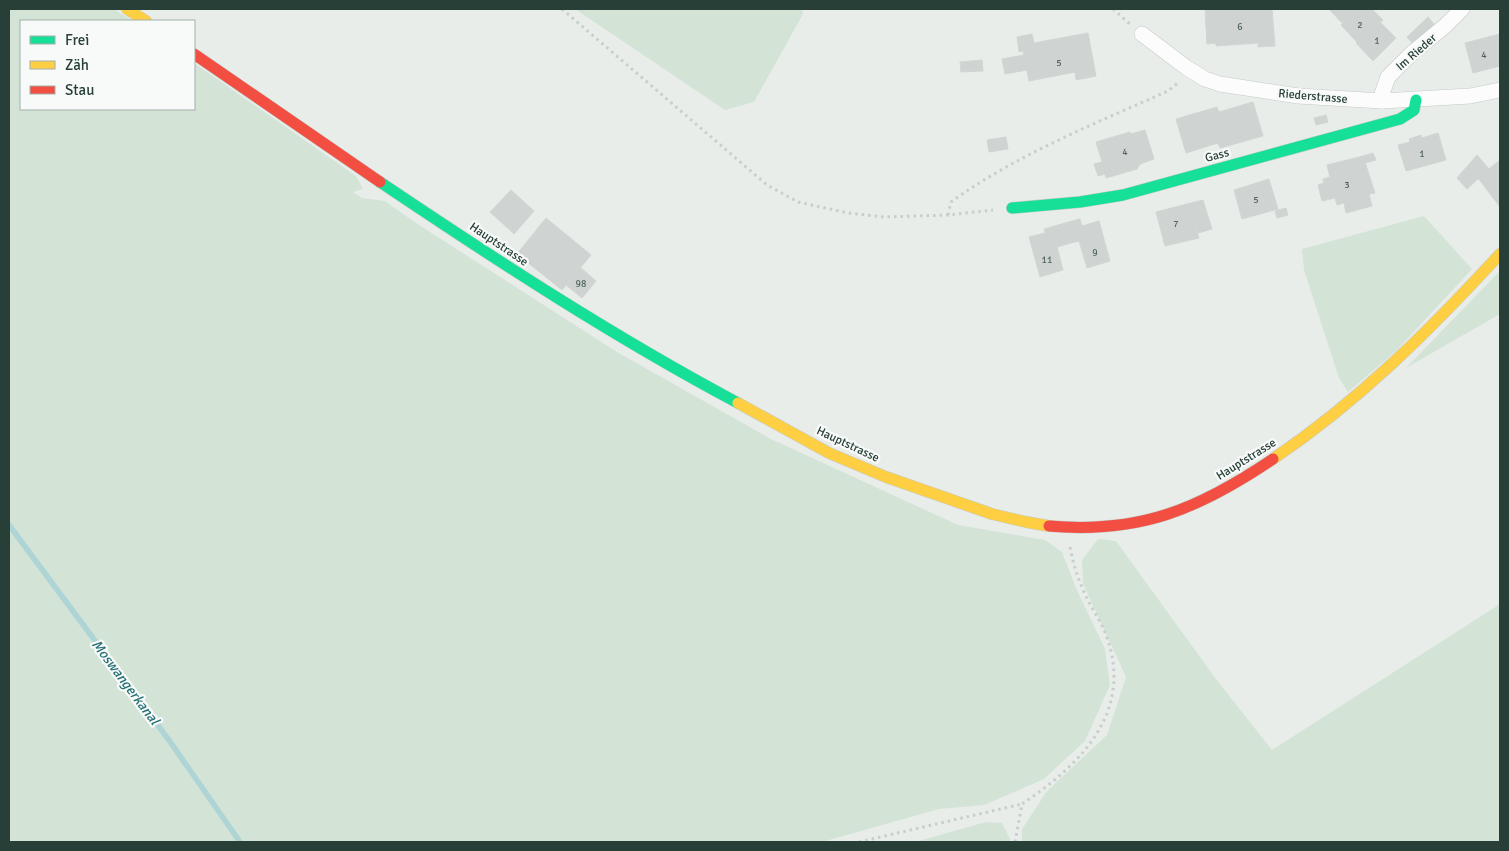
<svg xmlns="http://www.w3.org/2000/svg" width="1509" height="851" viewBox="0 0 1509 851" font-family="Signika,sans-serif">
  <rect width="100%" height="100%" fill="#e8edea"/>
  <g fill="#d3e4d6">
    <polygon points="9,9 114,9 133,21 21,21 21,109 194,109 194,63 356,176 363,189 353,192 362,198 385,201 416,223 617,352 771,439 958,525 1045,540 1062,552 1076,588 1105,649 1110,685 1085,741 1044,779 984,805 939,809 822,842 9,842"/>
    <polygon points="575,9 802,9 803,14 754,102 725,110"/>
    <polygon points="1424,216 1472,269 1396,351 1348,392 1339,378 1304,270 1302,249"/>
    <polygon points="1500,271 1500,314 1406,368"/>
    <polygon points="1098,539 1116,541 1216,679 1272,750 1500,604 1500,842 1022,842 1022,829 1047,791 1107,735 1126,677 1083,584 1082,560"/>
    <polygon points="986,822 1002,823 1010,839 1010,842 915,842"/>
  </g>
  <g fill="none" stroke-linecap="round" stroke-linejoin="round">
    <polyline stroke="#aed4d6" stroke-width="5.5" points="9,525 171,743 240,842"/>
  </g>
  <g fill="#cfd4d2" stroke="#d1d6d3">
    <polygon points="1205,9 1272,9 1275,46 1258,47 1258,43 1216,46 1216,43 1207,44"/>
    <polygon points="1329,9 1363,9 1352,19 1350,16 1342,23"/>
    <polygon points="1363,9 1372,9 1383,20 1366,37 1364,35 1357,42 1341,25 1350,16 1352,19"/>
    <polygon points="1428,17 1434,24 1413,44 1407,37"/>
    <polygon points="1380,22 1396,38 1373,61 1356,43 1364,35 1366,37"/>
    <polygon points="1088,33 1096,76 1076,80 1075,72 1029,81 1023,51 1019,52 1017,37 1032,34 1034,43"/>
    <polygon points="1500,34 1500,66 1473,73 1465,43"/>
    <polygon points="1024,55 1027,70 1005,74 1002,59"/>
    <polygon points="982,60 983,71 961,72 960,62"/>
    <polygon points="1253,102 1263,136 1220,148 1218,143 1186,153 1176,119 1217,107 1219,112"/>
    <polygon points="1326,115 1328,122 1316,125 1314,118"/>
    <polygon points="1145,130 1154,159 1140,164 1137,169 1106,178 1105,174 1098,176 1094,164 1102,162 1096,142 1130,132 1131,134"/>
    <polygon points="1438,133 1446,160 1406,171 1398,145 1410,142 1409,139 1421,135 1422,138"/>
    <polygon points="1006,137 1008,149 989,152 987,140"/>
    <polygon points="1373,153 1376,160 1365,163 1363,156"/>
    <polygon points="1477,155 1489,169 1467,189 1457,178"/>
    <polygon points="1363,156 1375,193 1369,194 1372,206 1346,213 1344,203 1337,205 1335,198 1322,201 1318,185 1324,183 1323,179 1330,177 1327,165"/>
    <polygon points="1500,160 1500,207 1478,178"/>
    <polygon points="1269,179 1278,209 1242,219 1234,190"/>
    <polygon points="511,190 534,211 514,234 490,212"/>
    <polygon points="1203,200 1212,229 1198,233 1187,204"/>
    <polygon points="1187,204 1199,238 1165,246 1156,212"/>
    <polygon points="1286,208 1288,215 1277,218 1275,211"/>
    <polygon points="546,218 591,255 562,290 517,254"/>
    <polygon points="1080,219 1082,226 1099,221 1110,261 1087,268 1079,241 1071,243 1065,223"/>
    <polygon points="1065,223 1071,243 1057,247 1063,270 1040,277 1029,237 1045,233 1044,229"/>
    <polygon points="580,267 596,281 582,298 566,285"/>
  </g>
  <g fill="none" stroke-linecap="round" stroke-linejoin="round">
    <defs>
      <g id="street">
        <polyline points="1142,34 1187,68 1205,79 1220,84 1298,96 1382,101 1470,96 1500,90"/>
        <polyline points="1382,101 1382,94 1388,77 1412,53 1445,26 1462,9"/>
      </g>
      <g id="fast">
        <path d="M 380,182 C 496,260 614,337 738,403"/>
        <polyline points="1012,208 1080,202 1123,195 1400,119 1414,110 1416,100"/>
      </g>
      <g id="slow">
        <polyline points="127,9 146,21"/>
        <polyline points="738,403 829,453 886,477 992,514 1026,522 1049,526"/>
        <path d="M 1273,459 C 1360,400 1429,331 1500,254"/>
      </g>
      <g id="jam">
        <polyline points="194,54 380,182"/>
        <path d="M 1049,526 C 1140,534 1199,509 1273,459"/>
      </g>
    </defs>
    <use href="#street" stroke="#c5cac7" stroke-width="16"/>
    <use href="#fast" stroke="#c4cac7" stroke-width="12"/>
    <use href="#slow" stroke="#c4cac7" stroke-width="12"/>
    <use href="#jam" stroke="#c4cac7" stroke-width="12"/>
    <g stroke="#c7cecb" stroke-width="3" stroke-dasharray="2.5 4" stroke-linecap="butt">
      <polyline points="562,9 767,185 798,202 848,213 884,217 948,215 993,210"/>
      <polyline points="1113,9 1130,24"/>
      <path d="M 948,215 L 951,202 C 1014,156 1096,123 1168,91 L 1179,82"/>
      <polyline points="859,842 1022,804"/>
      <path d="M 1015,842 L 1022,804 C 1080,765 1135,712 1106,635 C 1101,621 1091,608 1085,594 C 1078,579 1073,564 1070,547"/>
    </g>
    <use href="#street" stroke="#fcfcfc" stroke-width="15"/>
    <use href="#fast" stroke="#16e098" stroke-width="11"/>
    <use href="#slow" stroke="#ffcf43" stroke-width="11"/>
    <use href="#jam" stroke="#f24e42" stroke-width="11"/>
  </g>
  <g text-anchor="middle" stroke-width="4.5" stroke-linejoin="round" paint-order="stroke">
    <g font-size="10" fill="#52655e">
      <text x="1360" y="28">2</text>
      <text x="1240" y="30">6</text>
      <text x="1377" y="44">1</text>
      <text x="1484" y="58">4</text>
      <text x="1059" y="66">5</text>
      <text x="1125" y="155">4</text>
      <text x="1422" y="157">1</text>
      <text x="1347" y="188">3</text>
      <text x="1256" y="203">5</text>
      <text x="1176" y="227">7</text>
      <text x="1095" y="256">9</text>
      <text x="1047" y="263">11</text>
      <text x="581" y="287">98</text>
    </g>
    <g font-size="12" fill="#273f36" stroke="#f7faf8">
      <text transform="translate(1416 52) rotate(-41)" y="4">Im Rieder</text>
      <text transform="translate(1313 96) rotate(5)" y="4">Riederstrasse</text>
      <text transform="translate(1217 155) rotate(-15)" y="4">Gass</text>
      <text transform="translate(499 244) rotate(34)" y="4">Hauptstrasse</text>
      <text transform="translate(848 444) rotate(25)" y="4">Hauptstrasse</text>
      <text transform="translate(1246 459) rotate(-32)" y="4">Hauptstrasse</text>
    </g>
    <g font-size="14" font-style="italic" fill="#267176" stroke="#f7faf8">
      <text transform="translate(126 682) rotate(53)" y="5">Moswangerkanal</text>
    </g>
  </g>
  <rect width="1509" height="851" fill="none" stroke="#273f36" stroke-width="20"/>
  <rect x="20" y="20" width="175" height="90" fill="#f7faf8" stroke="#a4afaa"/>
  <rect x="30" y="36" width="25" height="8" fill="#16e098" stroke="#a4afaa"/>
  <text x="65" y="45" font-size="15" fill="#273f36">Frei</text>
  <rect x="30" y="61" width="25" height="8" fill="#ffcf43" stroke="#a4afaa"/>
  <text x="65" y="70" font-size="15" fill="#273f36">Zäh</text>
  <rect x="30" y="86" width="25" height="8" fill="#f24e42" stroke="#a4afaa"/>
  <text x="65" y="95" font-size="15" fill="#273f36">Stau</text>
</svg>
